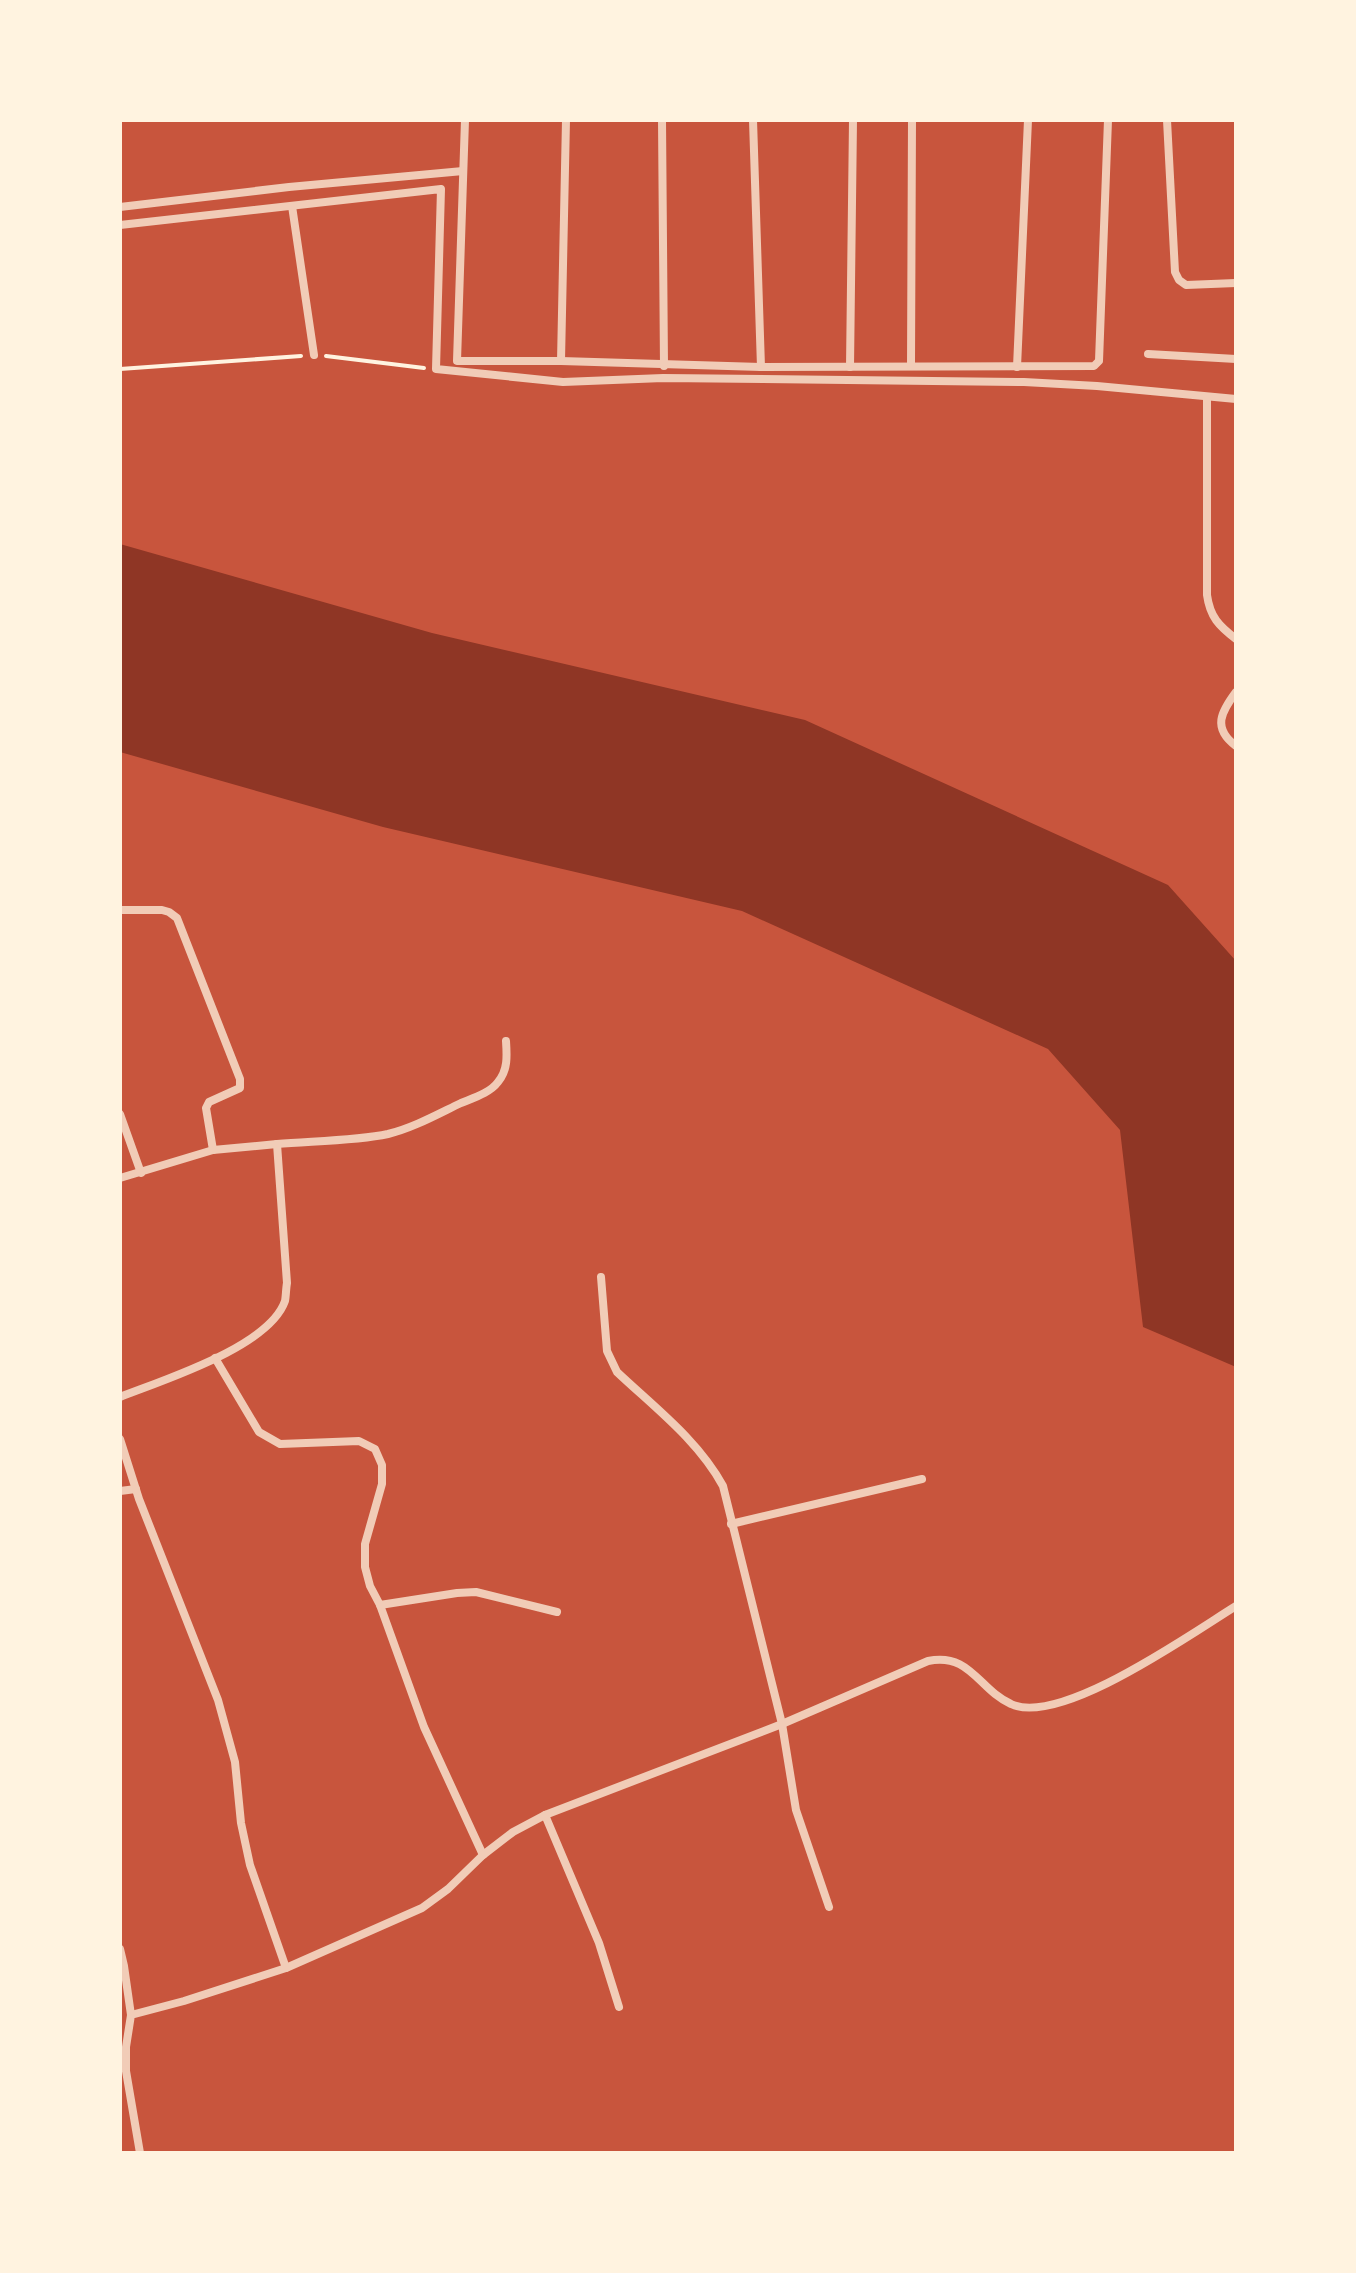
<svg xmlns="http://www.w3.org/2000/svg" width="1356" height="2273" viewBox="0 0 1356 2273" font-family="Poppins,sans-serif">
  <rect width="100%" height="100%" fill="#c8553d"/>
  <polygon fill="#8f3625" points="120,544 432,633 805,720 1168,885 1236,961 1236,1367 1143,1327 1120,1130 1048,1049 742,911 383,827 120,752"/>
  <g fill="none" stroke-linecap="round" stroke-linejoin="round">
    <g stroke="#fff3e0" stroke-width="4">
      <polyline points="326,356 424,368"/>
      <polyline points="120,369 301,356"/>
    </g>
    <g stroke="#f1ccb7" stroke-width="8">
      <polyline points="465,120 457,361 561,361 761,367 1094,366 1099,361 1108,120"/>
      <polyline points="662,120 664,366"/>
      <polyline points="753,120 761,367"/>
      <polyline points="1167,120 1175,272 1179,280 1186,285 1236,283"/>
      <polyline points="292,206 314,355"/>
      <polyline points="120,207 289,187 463,171"/>
      <polyline points="120,225 441,189 436,369 563,382 663,378 1024,382 1097,386 1236,399"/>
      <polyline points="1148,354 1236,359"/>
      <polyline points="561,361 566,120"/>
      <polyline points="911,366 912,120"/>
      <polyline points="850,367 853,120"/>
      <polyline points="1017,367 1028,120"/>
      <path d="M 1207,397 L 1207,595 C 1210,617 1219,626 1236,639"/>
      <path d="M 1236,692 C 1221,712 1212,728 1236,746"/>
      <polyline points="120,910 162,910 169,912 177,918 240,1079 240,1088 209,1102 206,1108 213,1150"/>
      <polyline points="120,1114 141,1173"/>
      <polyline points="120,1178 213,1150 277,1144"/>
      <path d="M 601,1277 L 607,1351 L 617,1372 C 654,1407 698,1440 723,1486 L 782,1724 L 796,1810 L 829,1907"/>
      <polyline points="215,1358 259,1432 280,1444 359,1441 375,1449 382,1465 382,1484 365,1544 365,1567 370,1586 380,1605 424,1727 483,1855"/>
      <path d="M 120,1397 C 163,1380 269,1347 285,1301 C 286,1296 286,1288 287,1283 L 277,1144 C 312,1141 355,1141 388,1134 C 413,1128 438,1114 461,1103 C 473,1098 490,1093 498,1082 C 508,1070 507,1056 506,1041"/>
      <polyline points="120,1439 139,1499 218,1700 235,1762 241,1823 250,1865 286,1968"/>
      <polyline points="120,1491 136,1489"/>
      <polyline points="731,1524 922,1479"/>
      <polyline points="380,1605 457,1593 476,1592 557,1612"/>
      <polyline points="545,1815 599,1943 619,2007"/>
      <polyline points="120,1949 124,1966 131,2015"/>
      <path d="M 140,2153 L 126,2071 L 126,2047 L 131,2015 L 184,2001 L 286,1968 L 422,1908 L 448,1889 L 483,1855 L 513,1832 L 545,1815 L 782,1724 L 928,1661 C 970,1652 979,1690 1011,1704 C 1060,1727 1192,1633 1236,1606"/>
    </g>
  </g>
  <rect width="1356" height="2273" fill="none" stroke="#fff3e0" stroke-width="244"/>
</svg>
